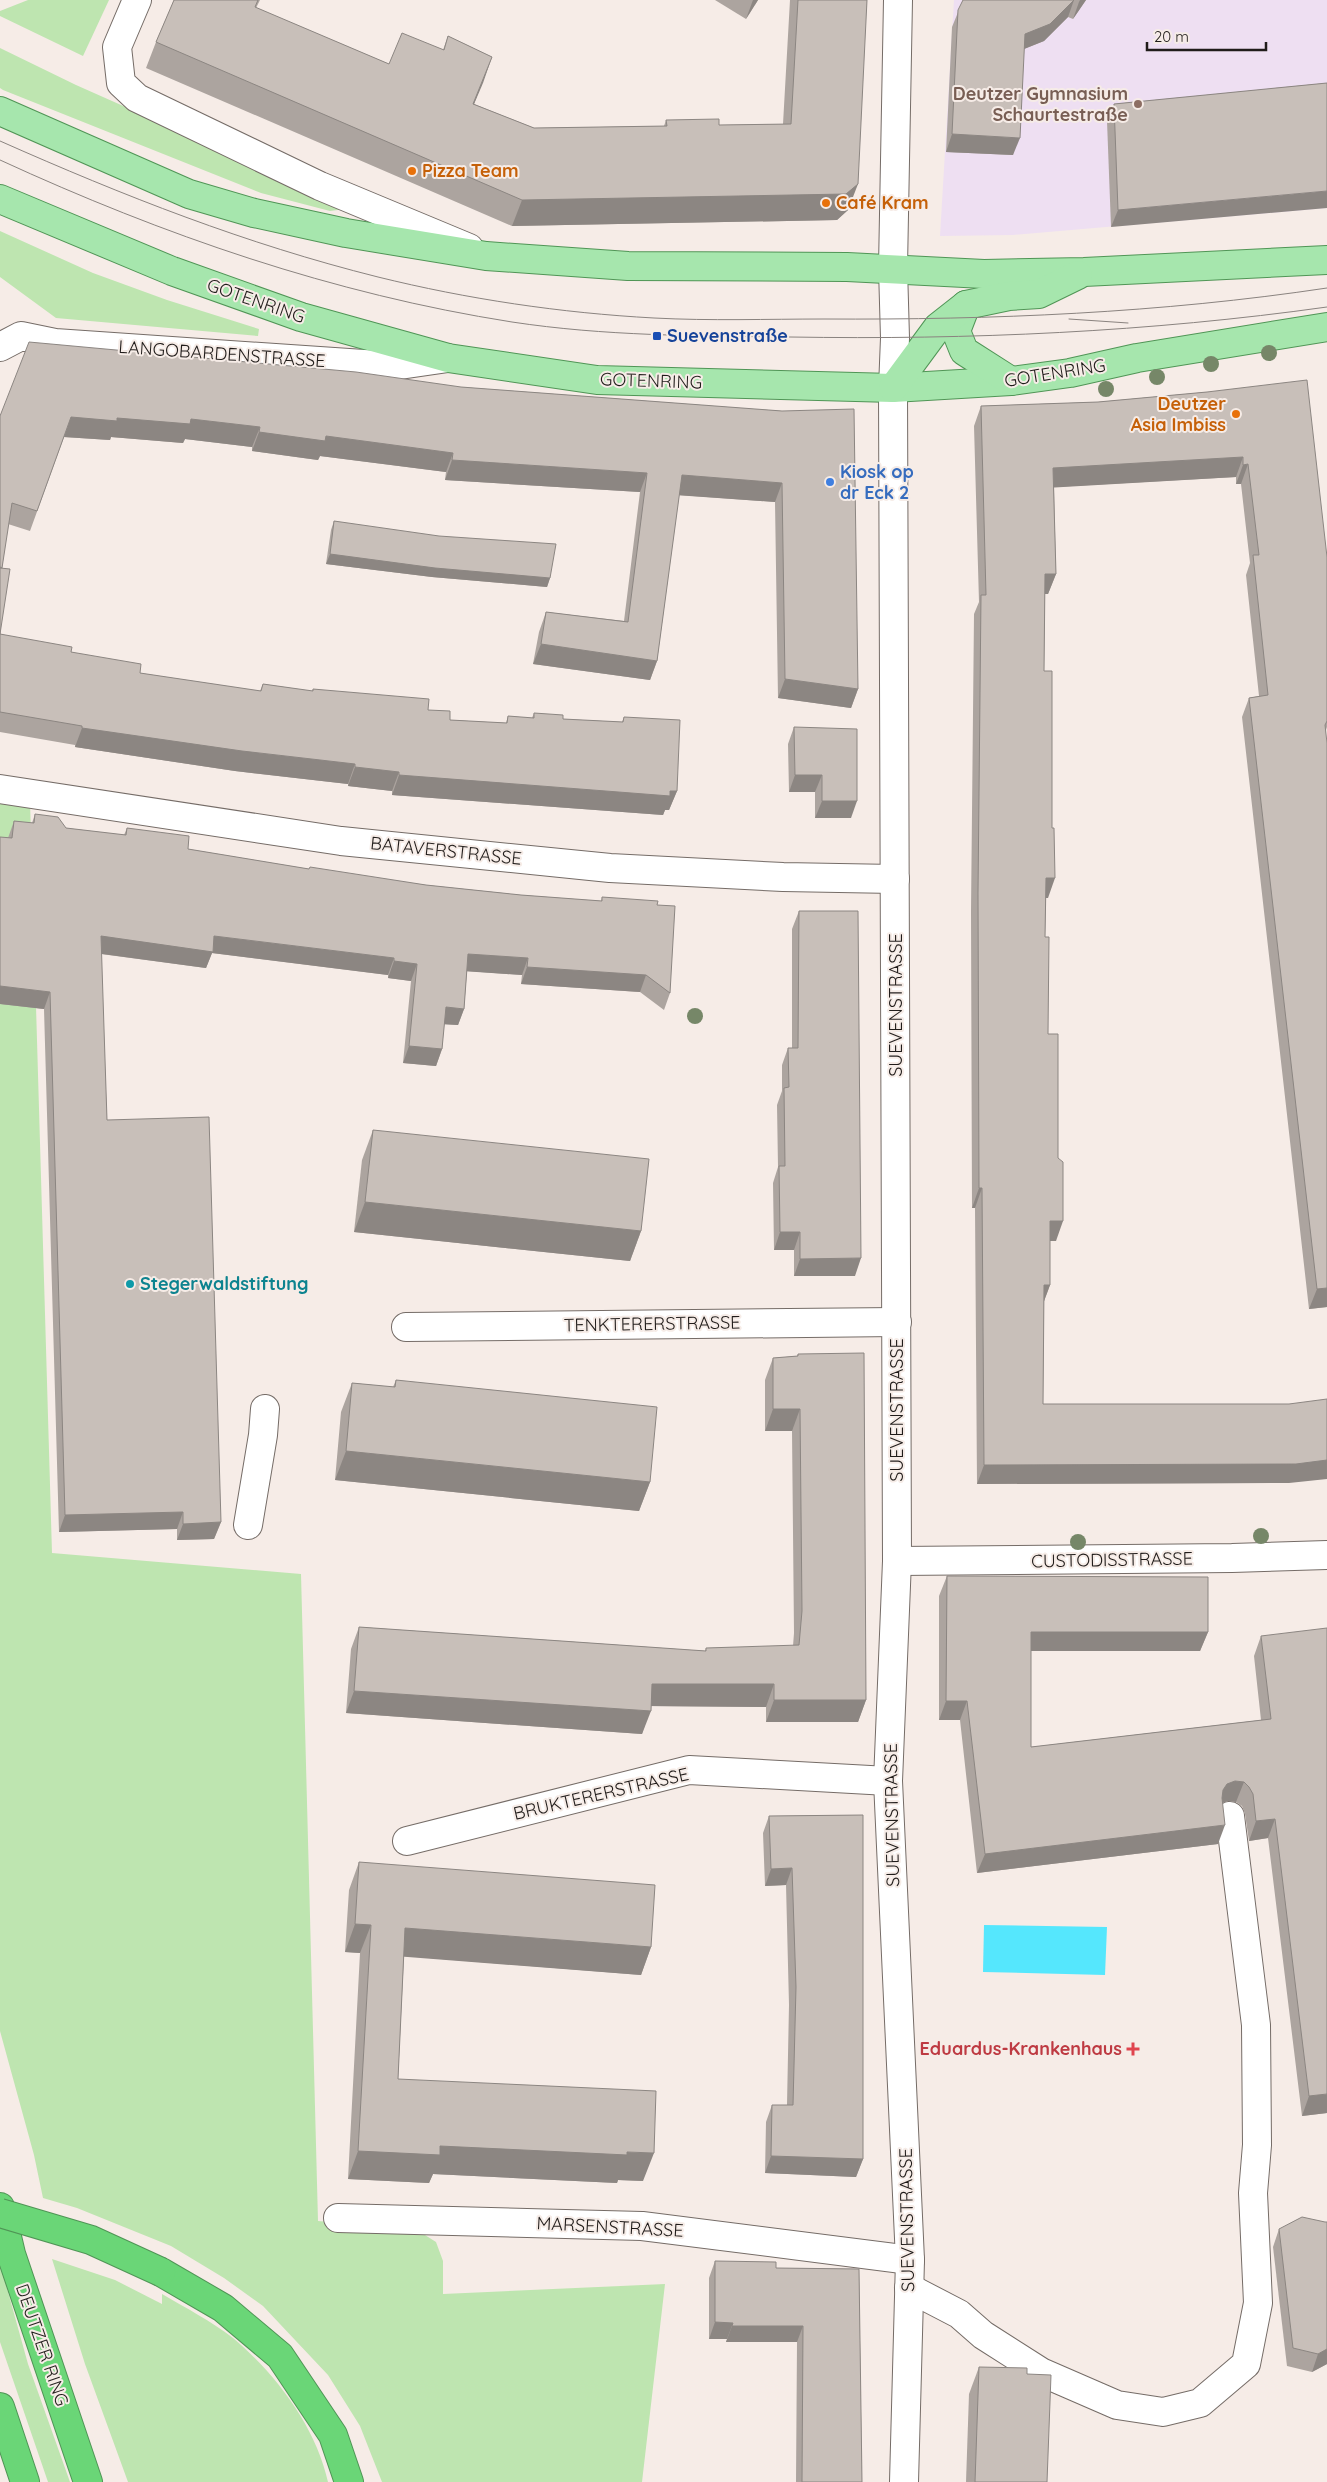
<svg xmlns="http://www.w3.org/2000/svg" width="1327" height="2482" viewBox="0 0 1327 2482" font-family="Quicksand,sans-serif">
  <rect width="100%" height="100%" fill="#f6ece7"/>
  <polygon fill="#eedff2" points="954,0 1327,0 1327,208 1013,235 940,236"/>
  <g fill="#bee5b0">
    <polygon points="28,0 109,0 83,56 0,16 0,11"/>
    <polygon points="0,48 76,85 353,208 330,211 261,193 3,90 0,88"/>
    <polygon points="0,231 93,273 167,300 259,329 258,336 56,318 0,277"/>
    <polygon points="0,799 30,801 52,1553 301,1574 318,2221 417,2230 436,2242 443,2261 443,2294 665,2284 642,2482 382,2482 360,2426 328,2375 263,2306 224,2278 171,2246 77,2208 43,2198 34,2155 0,2031"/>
    <path d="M 52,2259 L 115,2280 L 162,2304 L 162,2294 C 186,2308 211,2321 233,2338 C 276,2374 316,2427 328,2482 L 128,2482 L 85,2364 Z"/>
    <polygon points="0,2263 28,2364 70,2482 48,2482 0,2342"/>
  </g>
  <polygon fill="#55e7fd" points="984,1925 1107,1927 1105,1975 983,1972"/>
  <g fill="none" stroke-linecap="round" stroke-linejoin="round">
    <defs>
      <g id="minor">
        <polyline points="137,0 117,47 121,83 137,98 320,186 469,248"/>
        <polyline points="898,0 893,268 895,338 893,388 897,1561 888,1781 910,2260 904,2482"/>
        <polyline points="0,347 21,336 55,343 393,366 448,358"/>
        <polyline points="0,789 341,841 610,868 783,877 895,879"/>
        <polyline points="406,1327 897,1322"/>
        <polyline points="248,1525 263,1435 265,1409"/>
        <polyline points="897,1561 1232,1558 1327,1555"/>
        <polyline points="407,1841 689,1770 888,1781"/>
        <polyline points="338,2218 642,2226 910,2260"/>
        <polyline points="909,2288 959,2314 983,2335 1041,2372 1117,2405 1163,2412 1200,2403 1246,2364 1258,2303 1253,2193 1257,2145 1256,2025 1230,1816"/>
      </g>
      <g id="major">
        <polyline points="0,111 189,194 254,213 346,233 486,256 628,266 847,267 984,274 1084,272 1327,260"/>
        <polyline points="0,199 172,271 301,317 448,358 597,380 893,388 1011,381 1070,373 1137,358 1327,327"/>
        <polyline points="966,305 956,331 964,351 1011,381"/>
        <polyline points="893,388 938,327 966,305 1009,296 1039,294 1078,275"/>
      </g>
      <g id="highway">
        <polyline points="0,2207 11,2254 88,2482"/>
        <polyline points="161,2272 223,2308 280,2356 333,2435 349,2482"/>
        <polyline points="0,2407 25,2482"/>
      </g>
    </defs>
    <use href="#minor" stroke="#756c67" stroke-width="30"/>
    <use href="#major" stroke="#509556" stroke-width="30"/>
    <use href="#highway" stroke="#509556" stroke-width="30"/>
    <use href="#minor" stroke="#fff" stroke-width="28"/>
    <use href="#major" stroke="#a6e6ad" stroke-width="28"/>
    <use href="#highway" stroke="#6ad677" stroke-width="28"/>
    <g stroke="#8a837f" stroke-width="1">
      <path d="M 0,141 C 124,196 246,244 378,277 C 467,299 561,313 654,318 C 710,321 768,319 824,319 C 992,320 1161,313 1327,288"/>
      <path d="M 0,160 C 163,235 333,294 512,322 C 604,336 697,336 790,337 C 970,340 1149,332 1327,307"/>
      <polyline points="1069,319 1128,323"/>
    </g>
    <defs>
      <polyline id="highway-bridge" points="0,2213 91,2240 161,2272"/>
    </defs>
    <use href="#highway-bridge" stroke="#509556" stroke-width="30" stroke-linecap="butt"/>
    <use href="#highway-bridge" stroke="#6ad677" stroke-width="28"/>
  </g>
  <g fill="#768768">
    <circle cx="1269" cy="353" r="8"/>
    <circle cx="1211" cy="364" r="8"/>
    <circle cx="1157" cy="377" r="8"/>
    <circle cx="1106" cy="389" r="8"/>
    <circle cx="695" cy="1016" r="8"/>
    <circle cx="1261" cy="1536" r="8"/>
    <circle cx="1078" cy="1542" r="8"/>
  </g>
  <g fill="#aca49f">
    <polygon points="174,0 260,0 256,8 389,64 443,50 448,36 492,57 474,104 534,128 664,126 666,120 719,125 783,124 790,0 867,0 848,210 837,220 512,226 146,68 156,42"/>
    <polygon points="715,0 758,0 746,19"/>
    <polygon points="963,0 1086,0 1073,19 1068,17 1044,41 1024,49 1013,155 946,152 952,27"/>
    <polygon points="1327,83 1111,227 1107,121 1114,104"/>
    <polygon points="461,387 782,411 858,689 851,708 778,698 775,502 679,495 657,661 650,680 533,664 539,632 546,612 624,621 640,492 445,480 446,472 320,456 318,460 252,451 252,447 185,439 183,443 111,437 110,440 64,437 30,531 8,524 2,568 0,634 71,652 140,673 260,691 263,684 312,691 313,689 428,710 450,720 506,723 508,716 532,718 534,713 563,719 622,722 624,717 677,791 669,810 665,810 663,815 392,795 392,791 348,786 348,784 235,771 75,747 75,745 0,732 0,416"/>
    <polygon points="1207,392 1327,557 1327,727 1326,730 1327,1307 1309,1309 1242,717 1249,698 1259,696 1246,575 1250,563 1241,484 1236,484 1236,477 1054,487 1056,574 1048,594 1045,594 1044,671 1048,898 1046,898 1045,937 1048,1034 1056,1241 1050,1241 1050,1285 1044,1301 1043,1404 1289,1483 977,1484 975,1208 972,1208 971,912 974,614 979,602 974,426 981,406 1098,402"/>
    <polygon points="334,521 550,578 547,587 432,577 326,564 331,530"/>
    <polygon points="794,727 851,818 815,818 815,792 789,792 788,744"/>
    <polygon points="35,814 66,828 124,835 127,828 188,849 309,869 426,885 521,895 601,901 602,897 657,905 670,993 664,1010 640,992 521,984 522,975 467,971 464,1009 458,1025 444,1024 442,1049 436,1066 403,1063 411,981 388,978 388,975 212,953 206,968 101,954 107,1120 221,1522 214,1539 177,1540 177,1529 59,1532 44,1009 0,1004 0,837 8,838 14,821 32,823"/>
    <polygon points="799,911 855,1276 794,1276 794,1250 774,1250 773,1183 778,1167 777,1105 782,1091 782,1065 788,1048 792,1048 792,929"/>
    <polygon points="373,1130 641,1231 630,1261 354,1232 362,1160"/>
    <polygon points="798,1354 866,1700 858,1722 766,1722 766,1707 651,1706 642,1734 346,1713 351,1649 359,1627 705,1651 706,1648 793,1646 794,1633 792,1431 765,1431 765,1380 773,1358 797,1356"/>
    <polygon points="396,1380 650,1482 639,1511 335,1480 341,1412 352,1383 393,1387"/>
    <polygon points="947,1576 1208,1632 1200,1651 1031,1651 1031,1747 1261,1720 1254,1656 1261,1636 1327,2113 1302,2116 1268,1838 1249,1841 1245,1814 1242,1806 1236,1802 1228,1801 1222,1803 1218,1844 977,1873 960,1720 939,1720 939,1596"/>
    <polygon points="863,1815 863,2159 856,2177 765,2173 766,2122 772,2105 787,2105 789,2005 786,1885 765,1886 763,1833 769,1816"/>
    <polygon points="359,1862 651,1947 641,1975 404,1956 398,2079 643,2181 618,2180 617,2183 433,2174 429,2183 348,2179 360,1953 345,1952 349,1890"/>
    <polygon points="1325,2222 1327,2222 1327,2364 1312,2372 1287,2366 1273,2247 1279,2229"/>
    <polygon points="715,2261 776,2268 859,2269 862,2482 796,2482 797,2342 726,2342 727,2339 709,2339 709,2278"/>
    <polygon points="979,2367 1027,2374 1047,2482 966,2482 969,2394"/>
  </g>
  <g fill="#8c8682">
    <polygon points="753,0 758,0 746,19"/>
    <polygon points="1074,0 1068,17 1044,41 1019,51 1025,34"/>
    <polygon points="1080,0 1086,0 1073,19 1079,2"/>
    <polygon points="492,57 483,83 463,130 473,104"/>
    <polygon points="952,134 1020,138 1013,155 946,152"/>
    <polygon points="858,184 848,210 837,220 512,226 522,200"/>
    <polygon points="1327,191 1327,208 1111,227 1118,210"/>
    <polygon points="71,417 191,419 260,427 252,447 185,439 183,443 111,437 110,440 64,437"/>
    <polygon points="259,432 326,436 453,453 446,472 320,456 318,460 252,451"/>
    <polygon points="1243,457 1236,477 1046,488 1053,468"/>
    <polygon points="452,460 647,473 640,492 445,480"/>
    <polygon points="1248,464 1241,484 1236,484 1243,465"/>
    <polygon points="682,475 782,483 775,502 675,495"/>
    <polygon points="330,554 550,578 547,587 432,577 326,564"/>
    <polygon points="1045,574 1056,574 1048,594 1038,594"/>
    <polygon points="541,644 657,661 650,680 533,664"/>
    <polygon points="785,679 858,689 851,708 778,698"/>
    <polygon points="82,728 355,764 348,784 235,771 75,747"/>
    <polygon points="355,767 399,772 392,791 348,786"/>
    <polygon points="399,775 677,791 669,810 665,810 663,815 392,795"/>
    <polygon points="795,775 822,775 815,792 789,792"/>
    <polygon points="822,801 857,801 851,818 815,818"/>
    <polygon points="1046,878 1055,878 1048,898 1039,898"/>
    <polygon points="101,936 214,936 394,958 388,975 212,953 206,968 95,953"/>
    <polygon points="468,954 528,958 522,975 462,971"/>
    <polygon points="394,961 417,964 411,981 388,978"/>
    <polygon points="527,967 646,975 640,992 521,984"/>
    <polygon points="0,986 50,992 44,1009 0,1004"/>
    <polygon points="446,1007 464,1009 458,1025 439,1024"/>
    <polygon points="409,1046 442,1049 436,1066 403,1063"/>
    <polygon points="979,1188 982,1188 975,1208 972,1208"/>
    <polygon points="365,1202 641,1231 630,1261 354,1232"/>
    <polygon points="1050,1221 1063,1221 1056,1241 1043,1241"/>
    <polygon points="780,1232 800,1232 794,1250 774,1250"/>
    <polygon points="861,1258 855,1276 794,1276 800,1259"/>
    <polygon points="1044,1285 1050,1285 1043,1304"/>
    <polygon points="1327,1288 1327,1307 1309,1309 1317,1289"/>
    <polygon points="773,1409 800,1409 792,1431 765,1431"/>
    <polygon points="346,1451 650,1482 639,1511 335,1480"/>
    <polygon points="1327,1460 1327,1479 1289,1483 977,1484 984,1465"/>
    <polygon points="183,1512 177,1529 59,1532 65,1515"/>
    <polygon points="221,1522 214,1539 177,1540 183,1524"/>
    <polygon points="1031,1632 1208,1632 1200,1651 1024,1651"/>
    <polygon points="652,1684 774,1684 766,1707 644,1706"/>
    <polygon points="354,1691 651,1711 642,1734 346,1713"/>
    <polygon points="774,1700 866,1700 858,1722 766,1722"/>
    <polygon points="946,1701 967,1701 960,1720 939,1720"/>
    <polygon points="1235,1781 1244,1782 1236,1802 1228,1801 1220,1804 1223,1790 1227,1784"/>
    <polygon points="1275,1819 1268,1838 1249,1841 1256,1821"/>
    <polygon points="1225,1825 1218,1844 977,1873 985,1854"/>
    <polygon points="792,1868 786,1885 765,1886 771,1869"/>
    <polygon points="355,1924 371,1925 360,1953 345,1952"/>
    <polygon points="405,1928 651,1947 641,1975 395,1956"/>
    <polygon points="1327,2094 1327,2113 1302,2116 1309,2096"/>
    <polygon points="440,2146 627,2152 654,2153 643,2181 618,2180 617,2183 433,2174 429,2183 348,2179 358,2151"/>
    <polygon points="771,2156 863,2159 856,2177 765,2173"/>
    <polygon points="715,2322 733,2323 727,2339 709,2339"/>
    <polygon points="732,2326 803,2326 797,2342 726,2342"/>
    <polygon points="1327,2349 1327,2364 1312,2372 1318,2354"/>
  </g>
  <g fill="#c8bfb9" stroke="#8c8682">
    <polygon points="174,0 258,0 255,7 389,64 402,33 444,50 448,36 492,57 473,104 534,128 667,126 666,120 719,119 719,125 791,124 798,0 867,0 858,184 846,194 522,200 156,42"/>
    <polygon points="963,0 1074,0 1050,24 1025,34 1020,138 952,134 958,10"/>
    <polygon points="1327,83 1327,191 1118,210 1114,104"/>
    <polygon points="29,342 356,372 461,387 782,411 854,409 858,689 785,679 782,483 682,475 657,661 541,644 546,612 628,622 647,473 452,460 453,453 326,436 325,441 259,432 260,427 191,419 190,424 117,418 117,421 71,417 37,511 12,503 2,568 0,567 0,416"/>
    <polygon points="1307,380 1327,557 1327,721 1325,725 1327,743 1327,1288 1317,1289 1249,698 1268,695 1253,555 1259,555 1248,464 1243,465 1243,457 1053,468 1056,574 1045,574 1044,671 1052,671 1052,828 1054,828 1055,878 1046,878 1045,937 1049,937 1048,1034 1058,1034 1058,1158 1063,1162 1063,1221 1050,1221 1050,1285 1044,1285 1043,1404 1289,1404 1327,1399 1327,1460 1296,1464 984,1465 982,1188 979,1188 978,893 981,595 986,595 981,406 1098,402 1207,392"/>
    <polygon points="334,521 439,536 556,544 550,578 435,568 330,554"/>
    <polygon points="0,568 10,569 0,634 72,647 71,652 141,664 140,673 261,691 263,684 313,691 313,689 429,699 428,710 450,711 450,720 507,723 508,716 534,718 534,713 563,715 563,719 623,722 624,717 680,720 677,791 670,791 670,796 399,775 399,772 355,767 355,764 242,751 82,728 82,726 0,712"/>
    <polygon points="794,727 857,729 857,801 822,801 822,775 795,775"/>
    <polygon points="35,814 58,817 66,828 126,835 127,828 189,836 188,849 309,869 310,867 426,885 521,895 602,901 602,897 658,901 657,905 675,906 670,993 646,975 527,967 528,958 468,954 464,1009 446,1007 442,1049 409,1046 417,964 394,961 394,958 214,936 213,952 101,936 107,1120 209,1117 221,1522 183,1524 183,1512 65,1515 50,992 0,986 0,837 12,838 14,821 34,823"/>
    <polygon points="799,911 858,911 861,1258 800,1259 800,1232 780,1232 779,1166 785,1166 784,1088 789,1087 788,1048 798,1048"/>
    <polygon points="373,1130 649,1159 641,1231 365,1202"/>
    <polygon points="864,1353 866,1700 774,1700 774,1684 652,1684 651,1711 354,1691 359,1627 706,1651 706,1648 799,1645 802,1611 800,1409 773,1409 773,1358 798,1356 798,1354"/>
    <polygon points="396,1380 657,1407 650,1482 346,1451 352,1383 395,1387"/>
    <polygon points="947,1576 1208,1577 1208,1632 1031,1632 1031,1747 1271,1719 1261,1636 1327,1628 1327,2094 1309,2096 1275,1819 1256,1821 1253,1794 1249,1787 1244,1782 1235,1781 1227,1784 1223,1790 1222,1798 1225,1825 985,1854 967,1701 946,1701"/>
    <polygon points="863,1815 863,2159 771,2156 772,2105 793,2105 796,1987 792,1868 771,1869 769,1816"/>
    <polygon points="359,1862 655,1885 651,1947 405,1928 398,2079 656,2091 654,2153 627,2152 627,2155 440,2146 440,2155 358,2151 371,1925 355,1924"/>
    <polygon points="1302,2217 1325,2222 1327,2222 1327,2349 1318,2354 1293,2348 1279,2229"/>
    <polygon points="715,2261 776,2262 776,2268 859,2269 862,2482 802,2482 803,2326 732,2326 733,2323 715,2322"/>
    <polygon points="979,2367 1027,2368 1027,2374 1051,2375 1047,2482 975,2482"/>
  </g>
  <circle fill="#8d6e63" stroke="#f6ece7" stroke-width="2" cx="1138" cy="104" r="5"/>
  <g fill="#e8710a" stroke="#f6ece7" stroke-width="2">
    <circle cx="412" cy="171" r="5"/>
    <circle cx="826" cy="203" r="5"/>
    <circle cx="1236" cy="414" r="5"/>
  </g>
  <rect fill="#1a4fb4" stroke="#f6ece7" stroke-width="2" x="652" y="331" width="10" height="10" rx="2.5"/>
  <circle fill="#3f7fe0" stroke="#f6ece7" stroke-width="2" cx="830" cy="482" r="5"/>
  <circle fill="#0f9aa8" stroke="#f6ece7" stroke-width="2" cx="130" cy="1284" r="5"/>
  <path fill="#e0444e" stroke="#f6ece7" stroke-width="2" d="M1130.5 2041.5h5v5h5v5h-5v5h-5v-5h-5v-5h5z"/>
  <g text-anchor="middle" stroke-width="4" stroke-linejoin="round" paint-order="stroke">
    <g font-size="18" font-weight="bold" fill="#785e54" stroke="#f6ece7" text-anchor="end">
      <text x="1128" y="100">Deutzer Gymnasium<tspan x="1128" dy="21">Schaurtestraße</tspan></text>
    </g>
    <g font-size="18" font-weight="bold" fill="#c56008" stroke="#f6ece7" text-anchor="start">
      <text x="422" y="177">Pizza Team</text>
      <text x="836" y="209">Café Kram</text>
      <text x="1226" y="410" text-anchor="end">Deutzer<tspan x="1226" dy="21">Asia Imbiss</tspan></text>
    </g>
    <g font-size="18" fill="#201c1a" stroke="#f6ece7">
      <text transform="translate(256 301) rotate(19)" y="6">GOTENRING</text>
      <text transform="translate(222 354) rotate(4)" y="6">LANGOBARDENSTRASSE</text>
      <text transform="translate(1055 373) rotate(-9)" y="6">GOTENRING</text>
      <text transform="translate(651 381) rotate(2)" y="6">GOTENRING</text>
      <text transform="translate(446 851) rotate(6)" y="6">BATAVERSTRASSE</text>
      <text transform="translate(896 1005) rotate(-90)" y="6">SUEVENSTRASSE</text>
      <text transform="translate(652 1324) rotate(-1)" y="6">TENKTERERSTRASSE</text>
      <text transform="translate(897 1410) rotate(-90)" y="6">SUEVENSTRASSE</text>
      <text transform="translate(1112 1560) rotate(-1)" y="6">CUSTODISSTRASSE</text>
      <text transform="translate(601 1794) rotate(-13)" y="6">BRUKTERERSTRASSE</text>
      <text transform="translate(892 1815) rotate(-91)" y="6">SUEVENSTRASSE</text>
      <text transform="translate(907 2220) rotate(-91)" y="6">SUEVENSTRASSE</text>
      <text transform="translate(610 2227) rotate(3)" y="6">MARSENSTRASSE</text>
      <text transform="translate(42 2345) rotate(71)" y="6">DEUTZER RING</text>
    </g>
    <g font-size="18" font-weight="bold" fill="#164399" stroke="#f6ece7" text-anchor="start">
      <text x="667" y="342">Suevenstraße</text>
    </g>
    <g font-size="18" font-weight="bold" fill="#366cbe" stroke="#f6ece7" text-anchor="start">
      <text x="840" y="478">Kiosk op<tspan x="840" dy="21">dr Eck 2</tspan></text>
    </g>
    <g font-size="18" font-weight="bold" fill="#0d838f" stroke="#f6ece7" text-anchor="start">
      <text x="140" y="1290">Stegerwaldstiftung</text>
    </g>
    <g font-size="18" font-weight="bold" fill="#be3a42" stroke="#f6ece7" text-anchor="end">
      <text x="1122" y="2055">Eduardus-Krankenhaus</text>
    </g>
  </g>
  <path d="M1147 42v8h119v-8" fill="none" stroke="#201c1a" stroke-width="2.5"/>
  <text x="1154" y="42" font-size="15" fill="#201c1a" stroke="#f6ece7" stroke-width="4" paint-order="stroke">20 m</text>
</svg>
